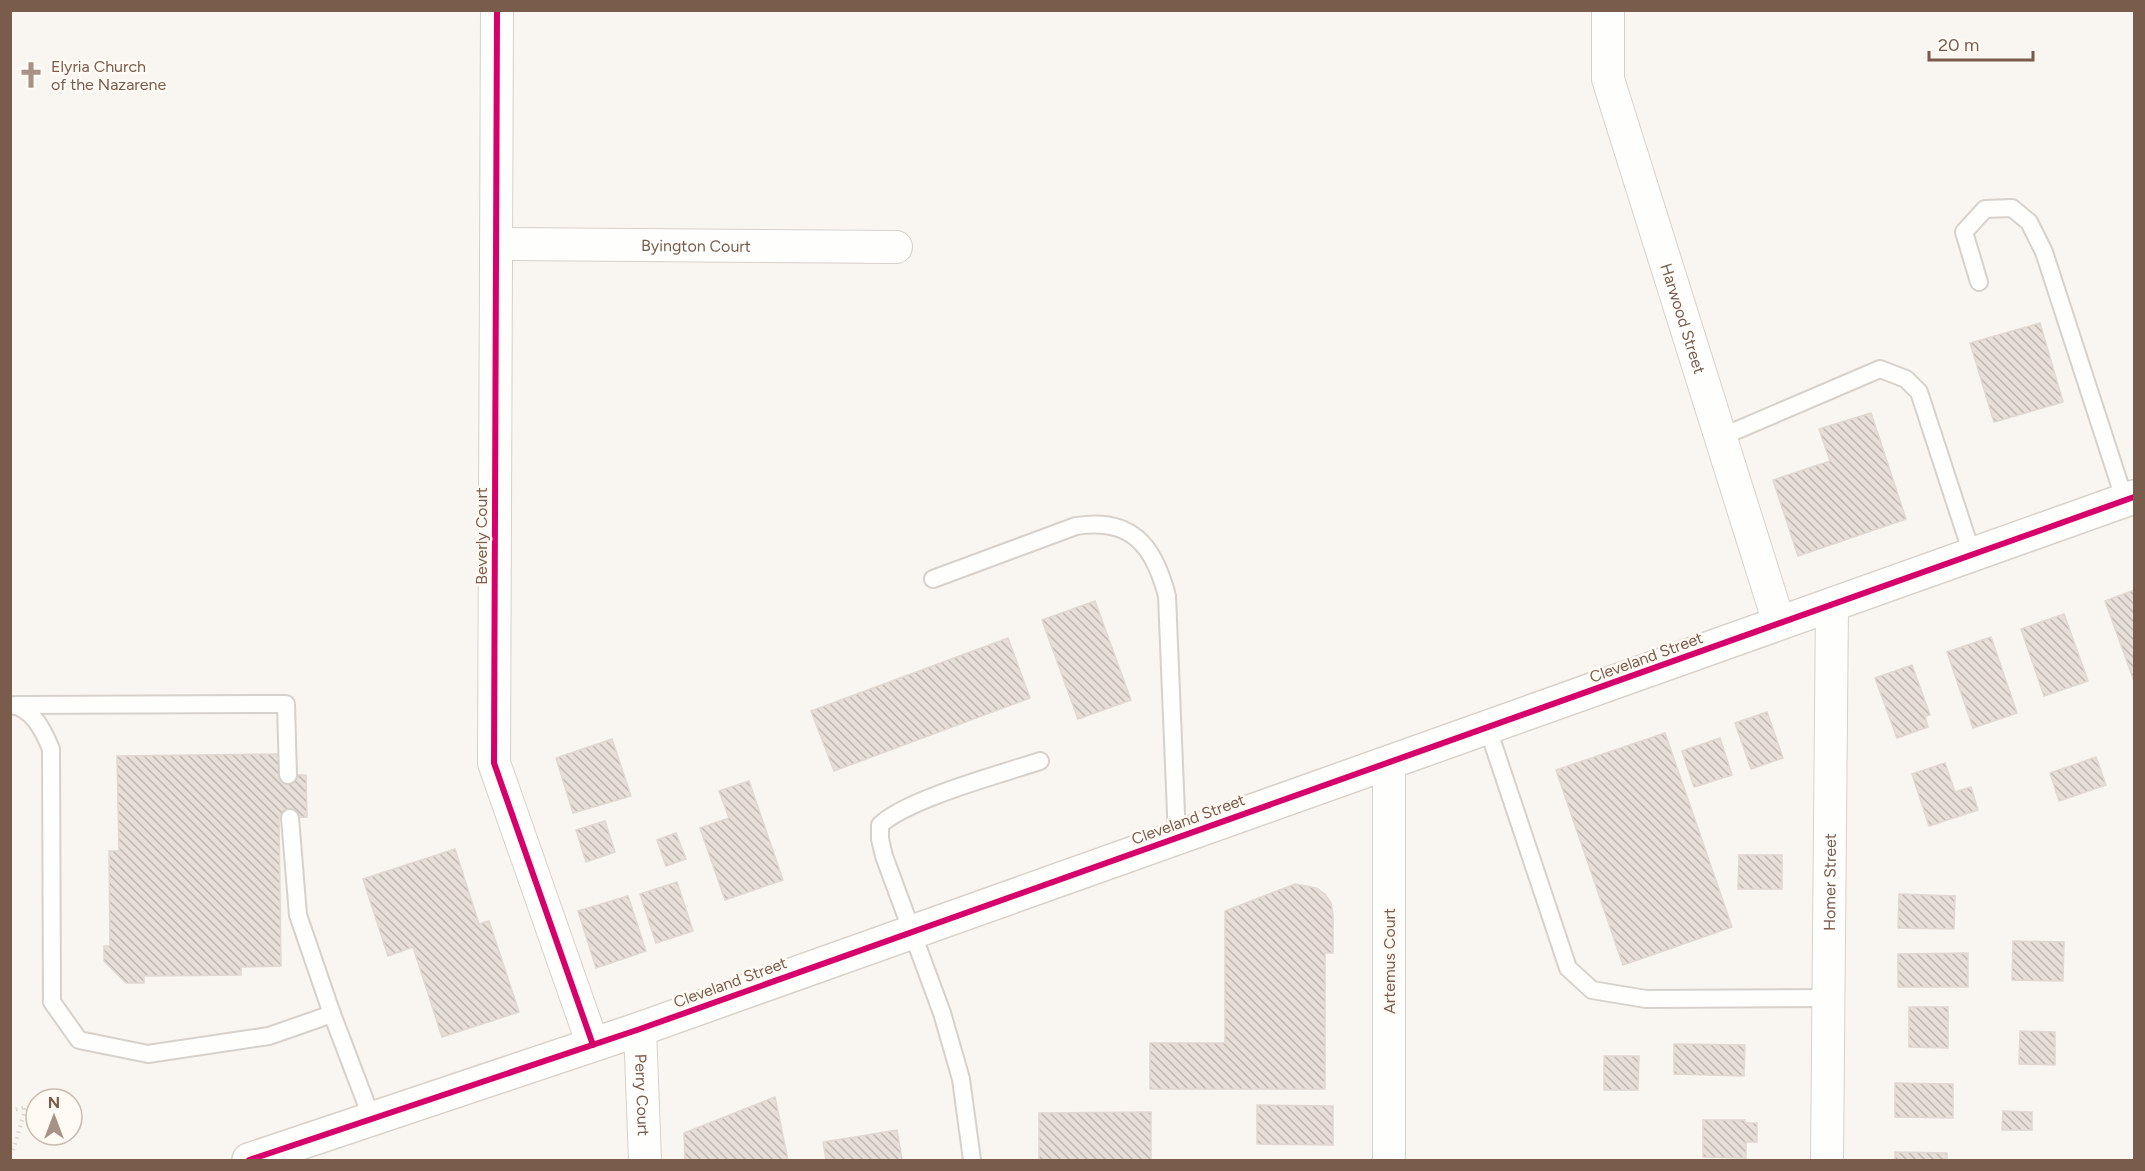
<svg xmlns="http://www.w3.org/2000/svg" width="2145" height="1171" viewBox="0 0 2145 1171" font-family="Figtree,sans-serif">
  <defs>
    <pattern id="building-back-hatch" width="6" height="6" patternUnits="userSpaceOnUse" patternTransform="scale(1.5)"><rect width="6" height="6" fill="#e6ded7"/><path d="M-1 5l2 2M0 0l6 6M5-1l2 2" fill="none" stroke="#bfb7b1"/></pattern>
  </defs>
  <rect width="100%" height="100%" fill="#f9f5f0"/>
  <g fill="url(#building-back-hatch)" stroke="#e2d8d2" stroke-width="1.5">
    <polygon points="2040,323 2063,402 1994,422 1970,343"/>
    <polygon points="1871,413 1906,519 1798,556 1773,480 1830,461 1819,429"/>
    <polygon points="2134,590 2134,681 2105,601"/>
    <polygon points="1095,601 1131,700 1078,719 1042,620"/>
    <polygon points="2064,614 2088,681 2044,696 2021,629"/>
    <polygon points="1991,637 2017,713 1973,728 1947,652"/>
    <polygon points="1008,638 1030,698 834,771 811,711"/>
    <polygon points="1912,665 1930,715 1925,716 1928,727 1897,738 1875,678"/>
    <polygon points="1767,712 1783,758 1751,769 1735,723"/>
    <polygon points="1665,733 1732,927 1623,965 1556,770"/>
    <polygon points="1720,738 1732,775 1694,787 1682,751"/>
    <polygon points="612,739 631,796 573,813 556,758"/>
    <polygon points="280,754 280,775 306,775 307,817 279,818 281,966 241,967 241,975 144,976 144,983 126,983 104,961 104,946 110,946 109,851 119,851 117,756"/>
    <polygon points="2096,757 2106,785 2059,801 2050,773"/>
    <polygon points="1945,763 1955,792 1971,787 1978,810 1929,826 1912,774"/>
    <polygon points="749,781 783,880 725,900 700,828 729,818 719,791"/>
    <polygon points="605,821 615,852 586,862 576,830"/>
    <polygon points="676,833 686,859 666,866 657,840"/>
    <polygon points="455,849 479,924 489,921 519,1012 442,1037 413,947 388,956 363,879"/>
    <polygon points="1739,855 1782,855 1782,889 1738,889"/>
    <polygon points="677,882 693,931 656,943 640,894"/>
    <polygon points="1295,884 1316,888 1325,894 1331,903 1333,915 1333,953 1325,953 1325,1089 1150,1089 1150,1043 1225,1043 1225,911"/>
    <polygon points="1899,894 1955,896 1954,929 1898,928"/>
    <polygon points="628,896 646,951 596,968 578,911"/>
    <polygon points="2013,941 2064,942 2063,981 2012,980"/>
    <polygon points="1968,953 1968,987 1898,987 1898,954"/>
    <polygon points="1909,1007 1948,1007 1948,1048 1909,1047"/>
    <polygon points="2020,1031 2055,1032 2055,1065 2019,1064"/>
    <polygon points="1674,1044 1745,1045 1744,1076 1674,1074"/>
    <polygon points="1604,1056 1639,1056 1638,1090 1604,1090"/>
    <polygon points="1895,1083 1953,1084 1953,1118 1895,1117"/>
    <polygon points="775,1097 788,1160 685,1160 684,1133"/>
    <polygon points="1257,1105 1333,1106 1333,1145 1257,1144"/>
    <polygon points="2003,1111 2032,1112 2032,1130 2002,1130"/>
    <polygon points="1151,1112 1151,1160 1039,1160 1039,1113"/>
    <polygon points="1703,1120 1745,1120 1745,1123 1757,1123 1757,1142 1746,1142 1746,1158 1703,1157"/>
    <polygon points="897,1130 902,1160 826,1160 823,1142"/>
    <polygon points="1895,1152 1947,1153 1947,1160 1895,1160"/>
  </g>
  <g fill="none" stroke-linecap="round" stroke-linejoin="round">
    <defs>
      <g id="lane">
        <polyline points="1979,282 1964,232 1985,209 2012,208 2029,222 2044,252 2125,501"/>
        <polyline points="1721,437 1880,369 1906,379 1919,392 1972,554"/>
        <path d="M 933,579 L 1076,526 C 1132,517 1154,546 1167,596 L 1177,837"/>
        <path d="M 10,705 C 32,706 44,732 51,749 L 52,1002 L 79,1040 L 148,1054 L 269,1036 L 332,1014 L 372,1119"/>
        <polyline points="17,705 286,704 288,775"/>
        <polyline points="1488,729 1568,968 1592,990 1646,999 1829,998"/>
        <polyline points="290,818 298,915 332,1014"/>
        <path d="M 972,1160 L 961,1079 L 942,1013 L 884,856 L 880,839 L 880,825 C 907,799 1001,774 1040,761"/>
      </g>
      <g id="street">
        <polyline points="497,10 494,763 593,1045"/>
        <path id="s1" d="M 1608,10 L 1608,79 L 1779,623"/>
        <path id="s2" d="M 496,244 L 896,247"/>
        <polyline points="1389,762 1389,1160"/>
        <path id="s3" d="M 640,1029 L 645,1160"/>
        <path id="s4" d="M 1827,1160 L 1832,604"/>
      </g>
      <polyline id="secondary" points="249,1160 640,1029 2134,497"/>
    </defs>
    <use href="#lane" stroke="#d7d1cb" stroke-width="20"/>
    <use href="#street" stroke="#d7d1cb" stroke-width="34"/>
    <use href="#secondary" stroke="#d9d2cb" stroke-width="36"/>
    <polyline stroke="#dcd5d0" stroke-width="4" stroke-dasharray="1.5 4.5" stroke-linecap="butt" points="10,1111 26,1107 12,1154"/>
    <use href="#lane" stroke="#fefefd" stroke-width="16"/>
    <use href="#street" stroke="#fefefd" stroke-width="32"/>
    <use href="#secondary" stroke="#fefefd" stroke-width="33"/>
    <defs>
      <g id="cycleway">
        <polyline points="497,10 494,763 593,1045"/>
        <polyline points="249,1160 640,1029 2134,497"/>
      </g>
    </defs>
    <use href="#cycleway" stroke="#fffaf3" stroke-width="10"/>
    <use href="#cycleway" stroke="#d6006c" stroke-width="6"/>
  </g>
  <defs>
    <symbol id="church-bare" viewBox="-9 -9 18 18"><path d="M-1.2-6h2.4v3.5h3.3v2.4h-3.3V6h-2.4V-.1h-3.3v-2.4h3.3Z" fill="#a69286" stroke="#fffaf3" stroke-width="2.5" paint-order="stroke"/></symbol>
  </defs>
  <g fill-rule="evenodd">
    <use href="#church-bare" x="12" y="56" width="38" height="38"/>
  </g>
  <g text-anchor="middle" stroke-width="5" stroke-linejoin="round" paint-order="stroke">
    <g font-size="16" fill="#7a5c4d" stroke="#fffaf3" text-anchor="start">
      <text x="51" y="72">Elyria Church<tspan x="51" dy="18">of the Nazarene</tspan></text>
    </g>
    <g font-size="16" fill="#7a5c4d" stroke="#fffaf3">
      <text dy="6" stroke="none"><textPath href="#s2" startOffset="200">Byington Court</textPath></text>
      <text dy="6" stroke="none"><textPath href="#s1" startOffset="320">Harwood Street</textPath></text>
      <text transform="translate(481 536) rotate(-90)" y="6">Beverly Court</text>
      <text transform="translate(1646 657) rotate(-20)" y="6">Cleveland Street</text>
      <text transform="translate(1188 819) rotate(-20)" y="6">Cleveland Street</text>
      <text dy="6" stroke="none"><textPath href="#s4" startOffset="278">Homer Street</textPath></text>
      <text transform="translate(1389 961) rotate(-90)" y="6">Artemus Court</text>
      <text transform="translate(730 982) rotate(-20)" y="6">Cleveland Street</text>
      <text dy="6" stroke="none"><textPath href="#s3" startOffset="66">Perry Court</textPath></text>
    </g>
  </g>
  <rect width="2145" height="1171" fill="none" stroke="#7a5c4d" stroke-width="24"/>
  <g transform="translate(54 1117)"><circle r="28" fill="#fffaf3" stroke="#cabbb1" stroke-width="1.5"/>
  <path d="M0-4.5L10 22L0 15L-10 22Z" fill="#a69286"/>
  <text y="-9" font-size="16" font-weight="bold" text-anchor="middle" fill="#7a5c4d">N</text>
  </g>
  <path d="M1929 51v9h104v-9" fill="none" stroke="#7a5c4d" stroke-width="3"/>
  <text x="1938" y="51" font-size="18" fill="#7a5c4d" stroke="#fffaf3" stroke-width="4.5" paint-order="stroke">20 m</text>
</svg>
